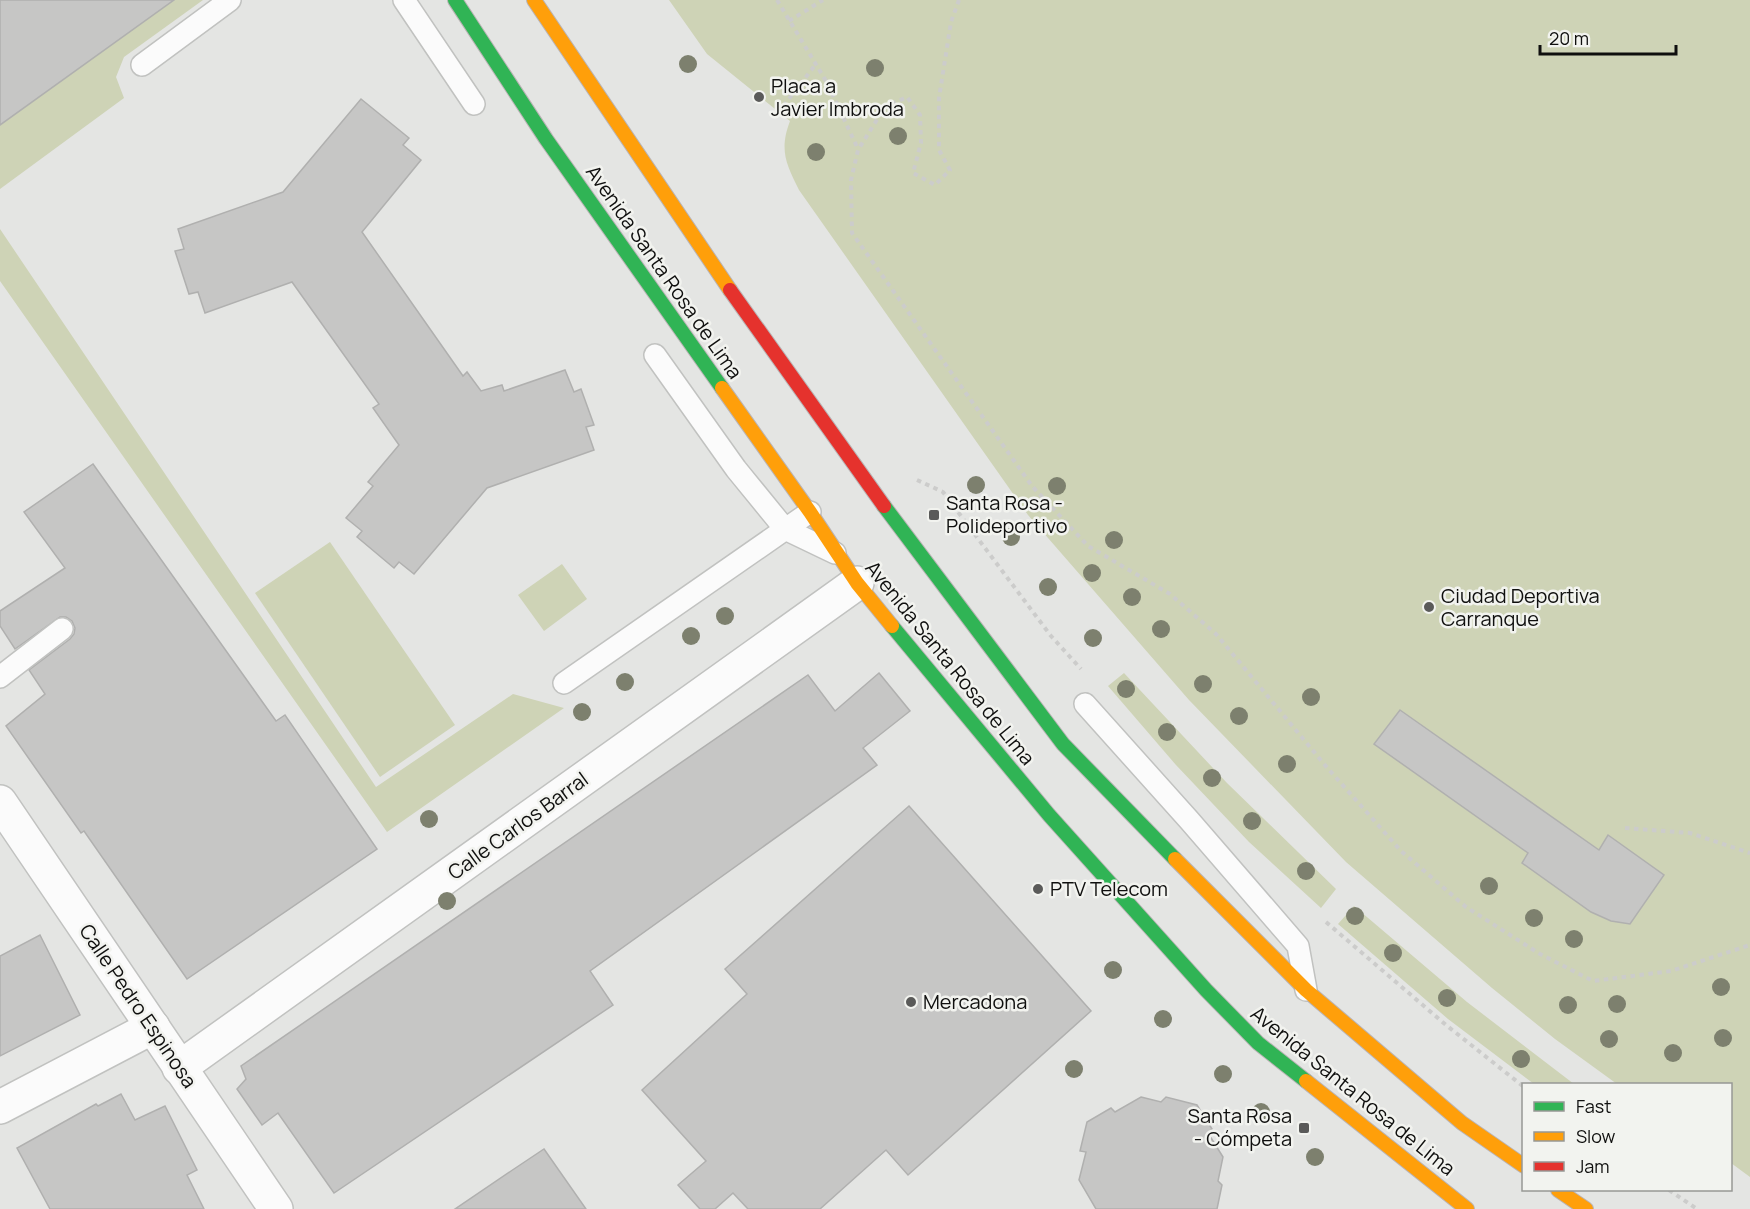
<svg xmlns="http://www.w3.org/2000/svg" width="1750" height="1209" viewBox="0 0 1750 1209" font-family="Manrope,sans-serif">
  <rect width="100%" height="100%" fill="#e4e5e3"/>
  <g fill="#ced3b6">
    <polygon points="174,0 203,0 124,57 116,77 124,98 0,189 0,125"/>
    <path d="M 669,0 L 1750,0 L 1750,1177 L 1731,1163 L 1730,1084 L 1617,1084 L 1555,1039 L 1492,988 L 1346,862 L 1189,700 L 1028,515 L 799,190 C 786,164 779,150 790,121 L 707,54 Z"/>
    <polygon points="0,229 376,787 513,694 564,708 387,832 0,281"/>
    <polygon points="330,542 455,725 380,777 255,593"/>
    <polygon points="562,564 587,599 544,631 518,595"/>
    <polygon points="1124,673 1227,783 1336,889 1321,908 1249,842 1176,765 1108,686"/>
    <polygon points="1354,906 1467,1002 1574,1084 1534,1084 1448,1019 1338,924"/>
  </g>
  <g fill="#c6c6c5" stroke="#b0b0af" stroke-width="1.5">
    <polygon points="0,0 174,0 0,125"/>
    <polygon points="361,99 409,138 403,145 421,160 362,232 463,376 467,372 481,391 502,385 504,391 565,370 574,392 581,389 594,425 586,427 594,450 487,488 414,574 399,562 394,568 357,537 362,531 346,518 373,486 368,482 399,445 373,408 379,404 292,282 205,313 198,292 189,294 175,251 184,249 178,229 283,192"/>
    <polygon points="93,464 276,721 285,715 377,849 187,979 84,831 81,833 6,726 45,694 29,670 70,639 74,634 75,628 72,621 66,617 60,617 15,649 0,626 0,611 65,568 24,512"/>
    <polygon points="879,673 910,711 863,748 877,765 590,971 613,1005 334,1193 278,1113 262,1125 237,1089 246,1079 241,1066 808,675 835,711"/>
    <polygon points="1400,710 1599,850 1608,835 1664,875 1630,924 1611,921 1591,912 1522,863 1528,853 1374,744"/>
    <polygon points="909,806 1091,1011 908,1175 886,1150 820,1209 748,1209 733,1193 715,1209 700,1209 678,1185 706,1161 642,1090 747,994 725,969"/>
    <polygon points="40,935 80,1015 0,1056 0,956"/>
    <polygon points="121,1094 135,1120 165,1106 197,1170 187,1175 204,1209 50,1209 17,1148 96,1104 98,1106"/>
    <polygon points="1141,1097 1161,1102 1166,1097 1197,1105 1212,1129 1208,1133 1223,1157 1218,1181 1222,1185 1217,1209 1096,1209 1079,1180 1086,1152 1080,1151 1087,1122 1111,1108 1115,1112"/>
    <polygon points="544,1149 586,1209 455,1209 511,1171"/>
  </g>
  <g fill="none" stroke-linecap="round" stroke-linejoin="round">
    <defs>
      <g id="lane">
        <polyline points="404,0 474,104"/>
        <polyline points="142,65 230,0"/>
        <polyline points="655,355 736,469 785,529 835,553"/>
        <polyline points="0,677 62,629"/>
        <polyline points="564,683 810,512"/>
        <polyline points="1085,704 1189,820 1298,946 1306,990"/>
      </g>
      <g id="street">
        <polyline points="0,802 276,1209"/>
        <polyline points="179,1068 857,583"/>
        <polyline points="0,1107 153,1027"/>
      </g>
      <g id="fast">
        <polyline points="455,0 546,139 722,388"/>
        <polyline points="884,506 1063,744 1175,859"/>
        <polyline points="892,626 1049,815 1206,990 1258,1043 1306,1081"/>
      </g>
      <g id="slow">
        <polyline points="534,0 730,290"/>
        <polyline points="722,388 810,512 857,583 892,626"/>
        <polyline points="1175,859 1306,990 1462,1123 1524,1166"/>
        <polyline points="1306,1081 1467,1209"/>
        <polyline points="1558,1190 1586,1209"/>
      </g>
      <polyline id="jam" points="730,290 884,506"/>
    </defs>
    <use href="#lane" stroke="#c1c2c0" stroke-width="24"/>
    <use href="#street" stroke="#c1c2c0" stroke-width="36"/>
    <use href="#fast" stroke="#bab4b5" stroke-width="16"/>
    <use href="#slow" stroke="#bab4b5" stroke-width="16"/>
    <use href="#jam" stroke="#bab4b5" stroke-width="16"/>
    <g stroke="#cccccb" stroke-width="4" stroke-dasharray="4.5 4.5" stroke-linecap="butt">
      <polyline points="777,0 826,81 858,149"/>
      <polyline points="959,0 951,22 939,98 939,150 950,170 935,185 913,173 921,143 920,115 907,97 885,107 858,150 851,180 852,233 1032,486 1088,546 1170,594 1216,634 1324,764 1401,851 1466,907 1540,954 1593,981 1671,971 1750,945"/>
      <polyline points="789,21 823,0"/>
      <polyline points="778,113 816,64"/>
      <polyline points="917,480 943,492 1051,636 1081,669"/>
      <polyline points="1625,828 1690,833 1750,853"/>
      <polyline points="1326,922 1446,1025 1524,1087"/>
      <polyline points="1669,1190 1697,1209"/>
    </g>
    <use href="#lane" stroke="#fbfbfb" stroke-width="21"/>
    <use href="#street" stroke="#fbfbfb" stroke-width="33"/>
    <use href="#fast" stroke="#30b455" stroke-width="14"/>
    <use href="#slow" stroke="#ff9f0a" stroke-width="14"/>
    <use href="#jam" stroke="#e5322d" stroke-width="14"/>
  </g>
  <g fill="#7d806e">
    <circle cx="688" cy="64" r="9"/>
    <circle cx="875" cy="68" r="9"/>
    <circle cx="898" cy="136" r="9"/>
    <circle cx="816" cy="152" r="9"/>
    <circle cx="976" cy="485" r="9"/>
    <circle cx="1057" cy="486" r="9"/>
    <circle cx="1011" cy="537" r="9"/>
    <circle cx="1114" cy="540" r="9"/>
    <circle cx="1092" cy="573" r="9"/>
    <circle cx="1048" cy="587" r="9"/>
    <circle cx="1132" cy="597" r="9"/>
    <circle cx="725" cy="616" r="9"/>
    <circle cx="1161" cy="629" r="9"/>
    <circle cx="691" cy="636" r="9"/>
    <circle cx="1093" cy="638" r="9"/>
    <circle cx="625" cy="682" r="9"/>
    <circle cx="1203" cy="684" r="9"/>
    <circle cx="1126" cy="689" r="9"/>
    <circle cx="1311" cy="697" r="9"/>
    <circle cx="582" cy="712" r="9"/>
    <circle cx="1239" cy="716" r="9"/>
    <circle cx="1167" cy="732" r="9"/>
    <circle cx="1287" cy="764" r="9"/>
    <circle cx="1212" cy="778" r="9"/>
    <circle cx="429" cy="819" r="9"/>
    <circle cx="1252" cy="821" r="9"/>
    <circle cx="1306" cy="871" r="9"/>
    <circle cx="1489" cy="886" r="9"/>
    <circle cx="447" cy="901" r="9"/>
    <circle cx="1355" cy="916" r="9"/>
    <circle cx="1534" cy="918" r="9"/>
    <circle cx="1574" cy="939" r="9"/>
    <circle cx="1393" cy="953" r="9"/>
    <circle cx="1113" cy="970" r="9"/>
    <circle cx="1721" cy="987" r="9"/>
    <circle cx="1447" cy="998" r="9"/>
    <circle cx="1617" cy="1004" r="9"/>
    <circle cx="1568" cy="1005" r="9"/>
    <circle cx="1163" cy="1019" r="9"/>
    <circle cx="1723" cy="1038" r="9"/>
    <circle cx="1609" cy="1039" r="9"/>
    <circle cx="1673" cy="1053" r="9"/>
    <circle cx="1521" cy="1059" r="9"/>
    <circle cx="1074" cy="1069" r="9"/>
    <circle cx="1223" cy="1074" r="9"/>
    <circle cx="1261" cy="1112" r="9"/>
    <circle cx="1315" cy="1157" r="9"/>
  </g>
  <g fill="#5a5a59" stroke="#f2f3ef" stroke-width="2">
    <circle cx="759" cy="97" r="6"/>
    <rect x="928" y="509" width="12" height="12" rx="3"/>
    <circle cx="1429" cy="607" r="6"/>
    <circle cx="1038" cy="889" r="6"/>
    <circle cx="911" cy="1002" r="6"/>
    <rect x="1298" y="1122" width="12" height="12" rx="3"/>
  </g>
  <g text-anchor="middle" stroke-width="5" stroke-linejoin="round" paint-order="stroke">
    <g font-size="20" fill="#0f0f0e" stroke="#f2f3ef" text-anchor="start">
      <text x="771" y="93">Placa a<tspan x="771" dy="23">Javier Imbroda</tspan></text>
      <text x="946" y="510">Santa Rosa -<tspan x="946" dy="23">Polideportivo</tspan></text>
      <text x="1441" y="603">Ciudad Deportiva<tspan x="1441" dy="23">Carranque</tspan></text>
      <text x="1050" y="896">PTV Telecom</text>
      <text x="923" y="1009">Mercadona</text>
      <text x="1292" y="1123" text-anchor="end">Santa Rosa<tspan x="1292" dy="23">- Cómpeta</tspan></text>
    </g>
    <g font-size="20" fill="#0f0f0e" stroke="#f2f3ef">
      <text transform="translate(664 272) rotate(55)" y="7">Avenida Santa Rosa de Lima</text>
      <text transform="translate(950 663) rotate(51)" y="7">Avenida Santa Rosa de Lima</text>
      <text transform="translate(518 826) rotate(-36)" y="7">Calle Carlos Barral</text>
      <text transform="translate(138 1006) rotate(56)" y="7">Calle Pedro Espinosa</text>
      <text transform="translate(1353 1091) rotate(39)" y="7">Avenida Santa Rosa de Lima</text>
    </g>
  </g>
  <rect x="1522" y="1083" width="210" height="108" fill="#f2f3ef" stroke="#979895" stroke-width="1.5"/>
  <rect x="1534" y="1102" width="30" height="9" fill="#30b455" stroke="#979895" stroke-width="1.5"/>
  <text x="1576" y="1113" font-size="18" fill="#0f0f0e">Fast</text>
  <rect x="1534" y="1132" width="30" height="9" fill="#ff9f0a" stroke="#979895" stroke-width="1.5"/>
  <text x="1576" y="1143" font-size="18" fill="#0f0f0e">Slow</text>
  <rect x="1534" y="1162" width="30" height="9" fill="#e5322d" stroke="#979895" stroke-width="1.5"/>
  <text x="1576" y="1173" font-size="18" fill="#0f0f0e">Jam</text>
  <path d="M1540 45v9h136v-9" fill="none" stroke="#0f0f0e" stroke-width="3"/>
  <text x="1549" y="45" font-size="18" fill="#0f0f0e" stroke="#f2f3ef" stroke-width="4.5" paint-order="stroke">20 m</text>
</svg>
